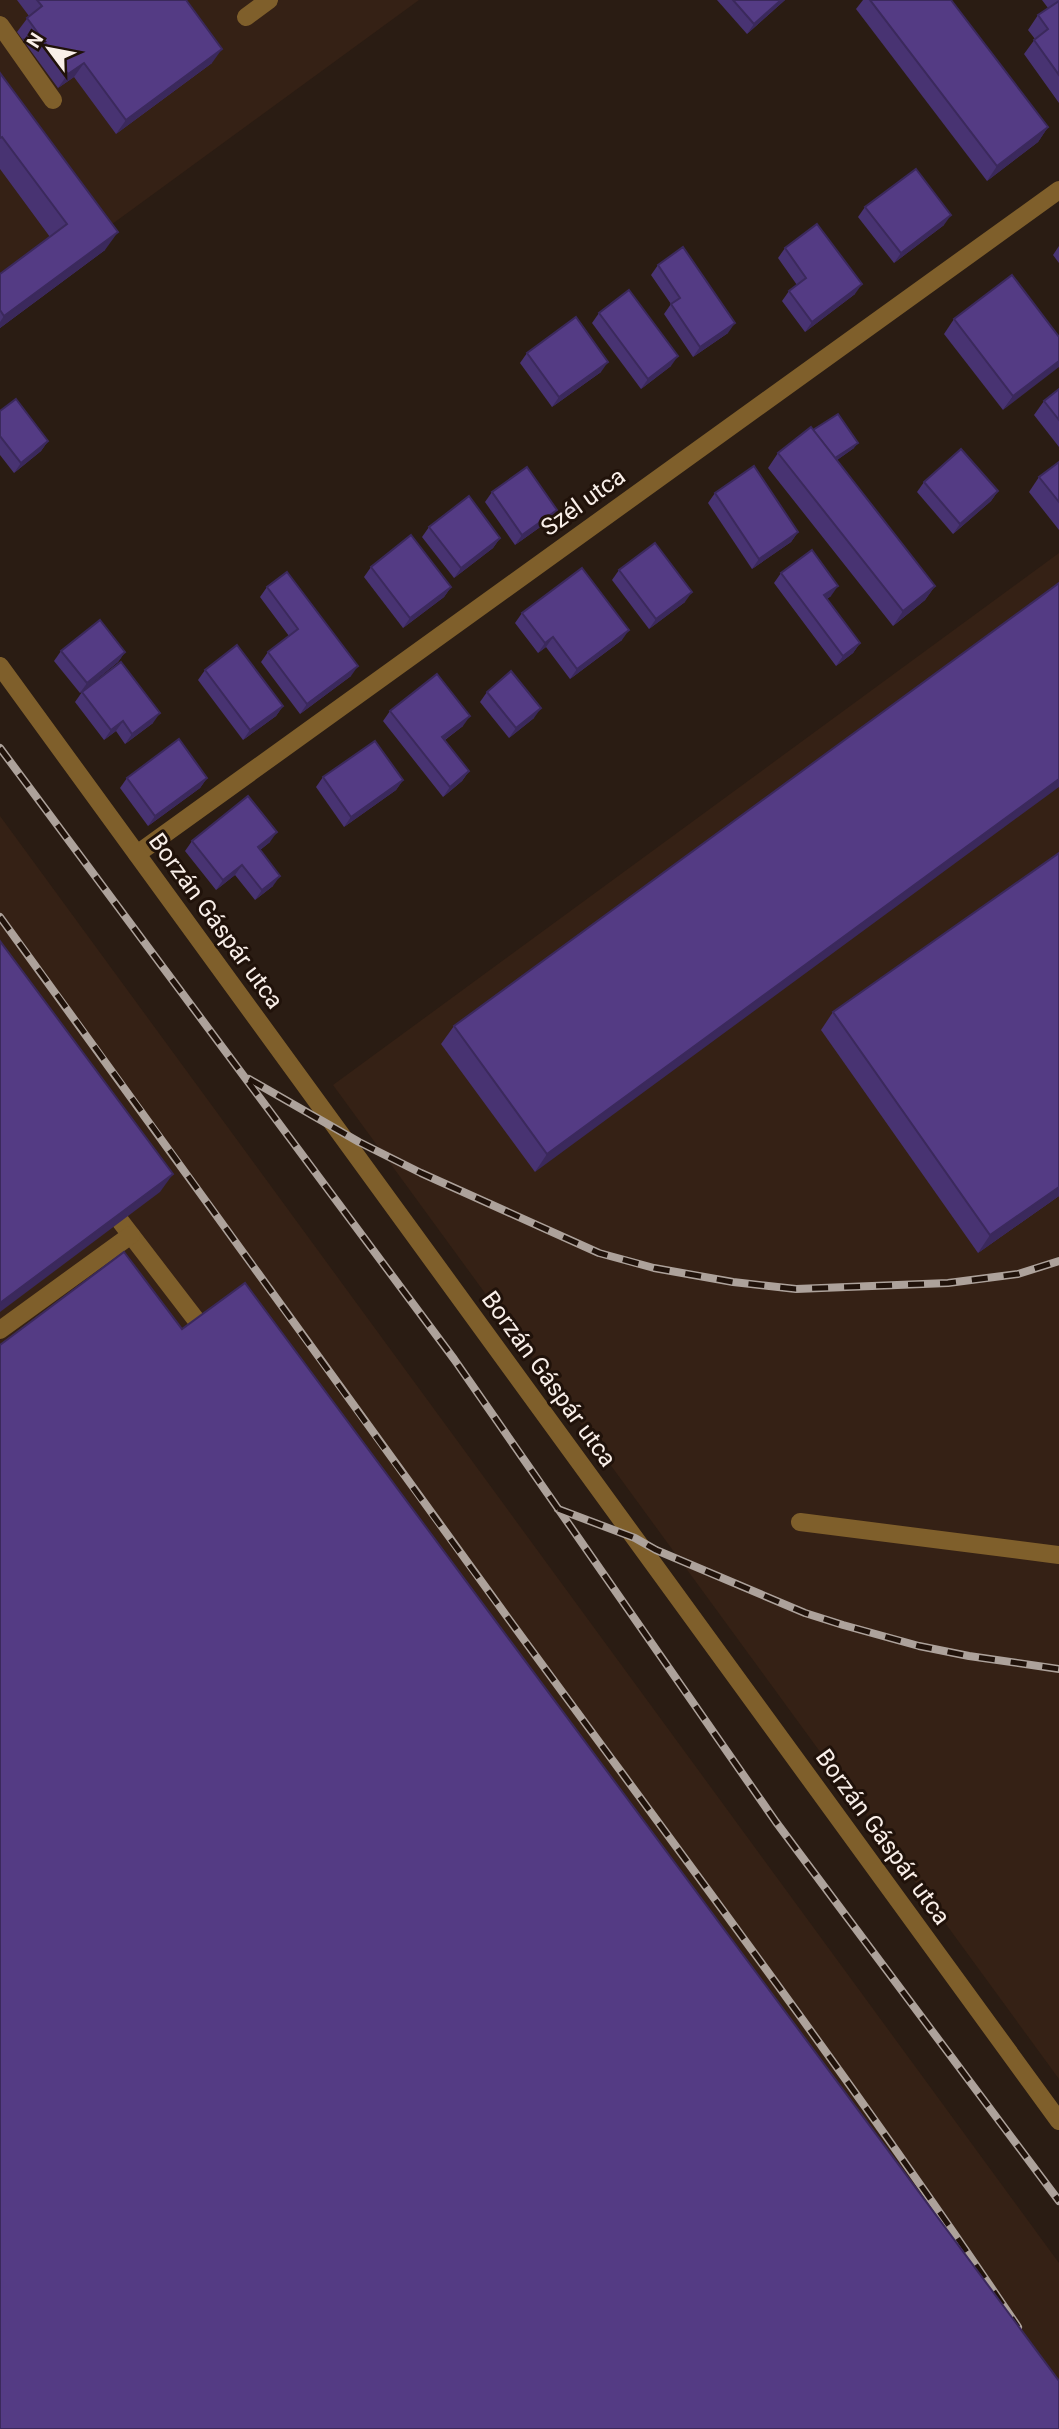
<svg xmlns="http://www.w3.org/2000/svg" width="1059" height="2429" viewBox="0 0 1059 2429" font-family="Roboto,sans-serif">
  <rect width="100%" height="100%" fill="#2a1c13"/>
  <g fill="#352115">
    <polygon points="0,0 419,0 0,306"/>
    <polygon points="1059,553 1059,2079 333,1085"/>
    <polygon points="0,816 1059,2263 1059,2429 0,2429"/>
  </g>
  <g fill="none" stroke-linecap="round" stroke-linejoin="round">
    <g stroke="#7f5f2b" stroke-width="18">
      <polyline points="246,17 269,0"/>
      <polyline points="0,25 53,100"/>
      <polyline points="121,1222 200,1325"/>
      <polyline points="0,1330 131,1235"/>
      <polyline points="800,1522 1059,1555"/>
    </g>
    <polyline stroke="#7f5f2b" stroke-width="18" points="137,854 1059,190"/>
    <polyline stroke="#7f5f2b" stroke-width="18" points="0,666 1059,2121"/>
    <defs>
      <g id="rail">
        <polyline points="0,748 454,1359 776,1822 1059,2201"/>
        <path d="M 0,917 C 171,1150 337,1385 508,1618 C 680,1853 856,2086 1018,2327"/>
        <polyline points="249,1079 359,1142 421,1173 599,1253 654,1268 733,1282 796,1289 948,1283 1018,1274 1059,1261"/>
        <polyline points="558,1509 635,1538 656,1550 805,1613 843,1625 919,1646 969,1656 1059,1669"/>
      </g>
    </defs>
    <use href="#rail" stroke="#ada29b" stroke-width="8"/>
    <use href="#rail" stroke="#20120a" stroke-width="5" stroke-dasharray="16" stroke-linecap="butt"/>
  </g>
  <g fill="#483372">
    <polygon points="17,0 186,0 212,63 116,134 74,77 58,88 17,32 29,16"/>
    <polygon points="717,0 785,0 747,34"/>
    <polygon points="863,0 951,0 1048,127 1038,142 987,181 856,9"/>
    <polygon points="1042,0 1059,0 1059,103 1024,54 1035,39 1028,30 1038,15 1048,8"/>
    <polygon points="0,73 105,250 0,328 0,274 50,237 0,169"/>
    <polygon points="865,207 944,225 894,263 858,217"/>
    <polygon points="1059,246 1059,263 1053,255"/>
    <polygon points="785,248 855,294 805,332 782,301 789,291 797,285 778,258"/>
    <polygon points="658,265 728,333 693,357 664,314 671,304 651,275"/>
    <polygon points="599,313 671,366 641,389 592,323"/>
    <polygon points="954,319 1059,337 1003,410 944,334"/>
    <polygon points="527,353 601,372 552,407 520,363"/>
    <polygon points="1059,389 1059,447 1034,415 1044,401"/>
    <polygon points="0,411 48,441 41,451 14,473 0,455"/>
    <polygon points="813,430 854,448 837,460 935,586 925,600 893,626 768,468 778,453"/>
    <polygon points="1059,462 1059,530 1029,492 1039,477"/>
    <polygon points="924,482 998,491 991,501 953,534 917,492"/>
    <polygon points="492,492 550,520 515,545 485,502"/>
    <polygon points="715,493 798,532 791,542 752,569 708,503"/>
    <polygon points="429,527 500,538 493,548 454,578 422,537"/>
    <polygon points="371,567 451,587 444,597 403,628 364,577"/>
    <polygon points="619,570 685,602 649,629 612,580"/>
    <polygon points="781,573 831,596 827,599 860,643 853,653 836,666 774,583"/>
    <polygon points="1059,583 535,1172 441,1044 454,1026"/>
    <polygon points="267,587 351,676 300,714 261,662 268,652 289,636 260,597"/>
    <polygon points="522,613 622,640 570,679 546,647 538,653 515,623"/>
    <polygon points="61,651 125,652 118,662 80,693 54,661"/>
    <polygon points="205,670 283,706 276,716 243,740 198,680"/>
    <polygon points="82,692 153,723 125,744 116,731 104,740 75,702"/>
    <polygon points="487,692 534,718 509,738 480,702"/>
    <polygon points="390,711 463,726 445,740 469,771 462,781 443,797 383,721"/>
    <polygon points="323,777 403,780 396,790 344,827 316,787"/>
    <polygon points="127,778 207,778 200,788 148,826 120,788"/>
    <polygon points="192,841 270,842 260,850 273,886 255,900 235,875 216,890 185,851"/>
    <polygon points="833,1012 1059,1196 978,1253 821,1030"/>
  </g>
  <g fill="#3b295c">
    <polygon points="781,0 785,0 747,34 754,24"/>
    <polygon points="222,49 212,63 116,134 126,120"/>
    <polygon points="84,63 74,77 58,88 68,74"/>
    <polygon points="1048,127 1038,142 987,181 997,166"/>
    <polygon points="951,215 944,225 894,263 901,253"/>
    <polygon points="118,232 105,250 0,328 0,322 4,316"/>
    <polygon points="862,284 855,294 805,332 812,322"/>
    <polygon points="735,323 728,333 693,357 700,347"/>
    <polygon points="678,356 671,366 641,389 648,379"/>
    <polygon points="1059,361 1059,367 1003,410 1013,396"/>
    <polygon points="608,362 601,372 552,407 559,397"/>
    <polygon points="48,441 41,451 14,473 21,463"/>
    <polygon points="858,443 854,448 830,465 833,460"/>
    <polygon points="998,491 991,501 953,534 960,524"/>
    <polygon points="557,510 550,520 515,545 522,535"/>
    <polygon points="798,532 791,542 752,569 759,559"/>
    <polygon points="500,538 493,548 454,578 461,568"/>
    <polygon points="838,586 831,596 817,605 824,595"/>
    <polygon points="935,586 925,600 893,626 903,611"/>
    <polygon points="451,587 444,597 403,628 410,618"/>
    <polygon points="692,592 685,602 649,629 656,619"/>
    <polygon points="629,630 622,640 570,679 577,669"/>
    <polygon points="553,637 546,647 538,653 545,643"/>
    <polygon points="860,643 853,653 836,666 843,656"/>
    <polygon points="125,652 118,662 80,693 87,683"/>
    <polygon points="358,666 351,676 300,714 307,704"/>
    <polygon points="283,706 276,716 243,740 250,730"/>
    <polygon points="541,708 534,718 509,738 516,728"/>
    <polygon points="160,713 153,723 125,744 132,734"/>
    <polygon points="470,716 463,726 435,747 442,737"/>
    <polygon points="123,721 116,731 104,740 111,730"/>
    <polygon points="469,771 462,781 443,797 450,787"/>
    <polygon points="207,778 200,788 148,826 155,816"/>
    <polygon points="1059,779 1059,787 535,1172 547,1154"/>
    <polygon points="403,780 396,790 344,827 351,817"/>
    <polygon points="277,832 270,842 251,857 258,847"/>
    <polygon points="242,865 235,875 216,890 223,880"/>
    <polygon points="280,876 273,886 255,900 262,890"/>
    <polygon points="173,1174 160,1192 0,1312 0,1303"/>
    <polygon points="1059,1187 1059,1196 978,1253 990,1235"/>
  </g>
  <g fill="#543b84" stroke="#3b295c" stroke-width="2">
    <polygon points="37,0 186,0 222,49 126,120 84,63 68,74 27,18 42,6"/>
    <polygon points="733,0 781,0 754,24"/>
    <polygon points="870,0 951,0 1048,127 997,166"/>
    <polygon points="1059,1 1059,75 1034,40 1048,29 1038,15"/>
    <polygon points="0,73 118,232 4,316 0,310 0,274 67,224 2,137 0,138"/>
    <polygon points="916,169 951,215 901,253 865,207"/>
    <polygon points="817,224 862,284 812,322 789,291 806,278 785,248"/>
    <polygon points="683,247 735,323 700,347 671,304 680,298 658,265"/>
    <polygon points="1012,275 1059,337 1059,361 1013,396 954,319"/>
    <polygon points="629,290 678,356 648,379 599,313"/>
    <polygon points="576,317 608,362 559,397 527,353"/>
    <polygon points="1059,389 1059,420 1044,401"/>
    <polygon points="16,399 48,441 21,463 0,436 0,411"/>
    <polygon points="838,414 858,443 835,458 813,430"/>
    <polygon points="811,427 935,586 903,611 778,453"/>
    <polygon points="961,449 998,491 960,524 924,482"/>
    <polygon points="1059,462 1059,502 1039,477"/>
    <polygon points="754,466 798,532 759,559 715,493"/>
    <polygon points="527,467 557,510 522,535 492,492"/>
    <polygon points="469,496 500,538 461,568 429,527"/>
    <polygon points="411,535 451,587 410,618 371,567"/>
    <polygon points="655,543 692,592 656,619 619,570"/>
    <polygon points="812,550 838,586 824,595 860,643 843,656 781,573"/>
    <polygon points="582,568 629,630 577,669 553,637 545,643 522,613"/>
    <polygon points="287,572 358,666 307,704 268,652 298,629 267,587"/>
    <polygon points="1059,583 1059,779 547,1154 454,1026"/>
    <polygon points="100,620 125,652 87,683 61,651"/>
    <polygon points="237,645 283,706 250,730 205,670"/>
    <polygon points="121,662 160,713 132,734 123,721 111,730 82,692"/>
    <polygon points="511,671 541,708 516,728 487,692"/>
    <polygon points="437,674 470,716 442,737 469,771 450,787 390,711"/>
    <polygon points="179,739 207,778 155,816 127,778"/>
    <polygon points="375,741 403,780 351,817 323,777"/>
    <polygon points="248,796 277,832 258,847 280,876 262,890 242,865 223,880 192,841"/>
    <polygon points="1059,853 1059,1187 990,1235 833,1012"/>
    <polygon points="0,941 173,1174 0,1303"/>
    <polygon points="124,1252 182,1329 245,1283 1059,2381 1059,2429 0,2429 0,1345"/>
  </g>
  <g text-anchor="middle" stroke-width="6" stroke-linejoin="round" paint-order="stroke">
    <g font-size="24" fill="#f9efe9" stroke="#20120a">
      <text transform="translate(583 502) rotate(-36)" y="8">Szél utca</text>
      <text transform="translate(216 921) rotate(54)" y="8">Borzán Gáspár utca</text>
      <text transform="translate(549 1379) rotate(54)" y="8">Borzán Gáspár utca</text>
      <text transform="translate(883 1837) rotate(54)" y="8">Borzán Gáspár utca</text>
    </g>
  </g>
  <g transform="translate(49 49) rotate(302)" stroke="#20120a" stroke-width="5" paint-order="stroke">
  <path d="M0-5L12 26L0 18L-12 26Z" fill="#f9efe9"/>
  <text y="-10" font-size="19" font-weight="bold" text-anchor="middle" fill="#f9efe9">N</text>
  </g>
</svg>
